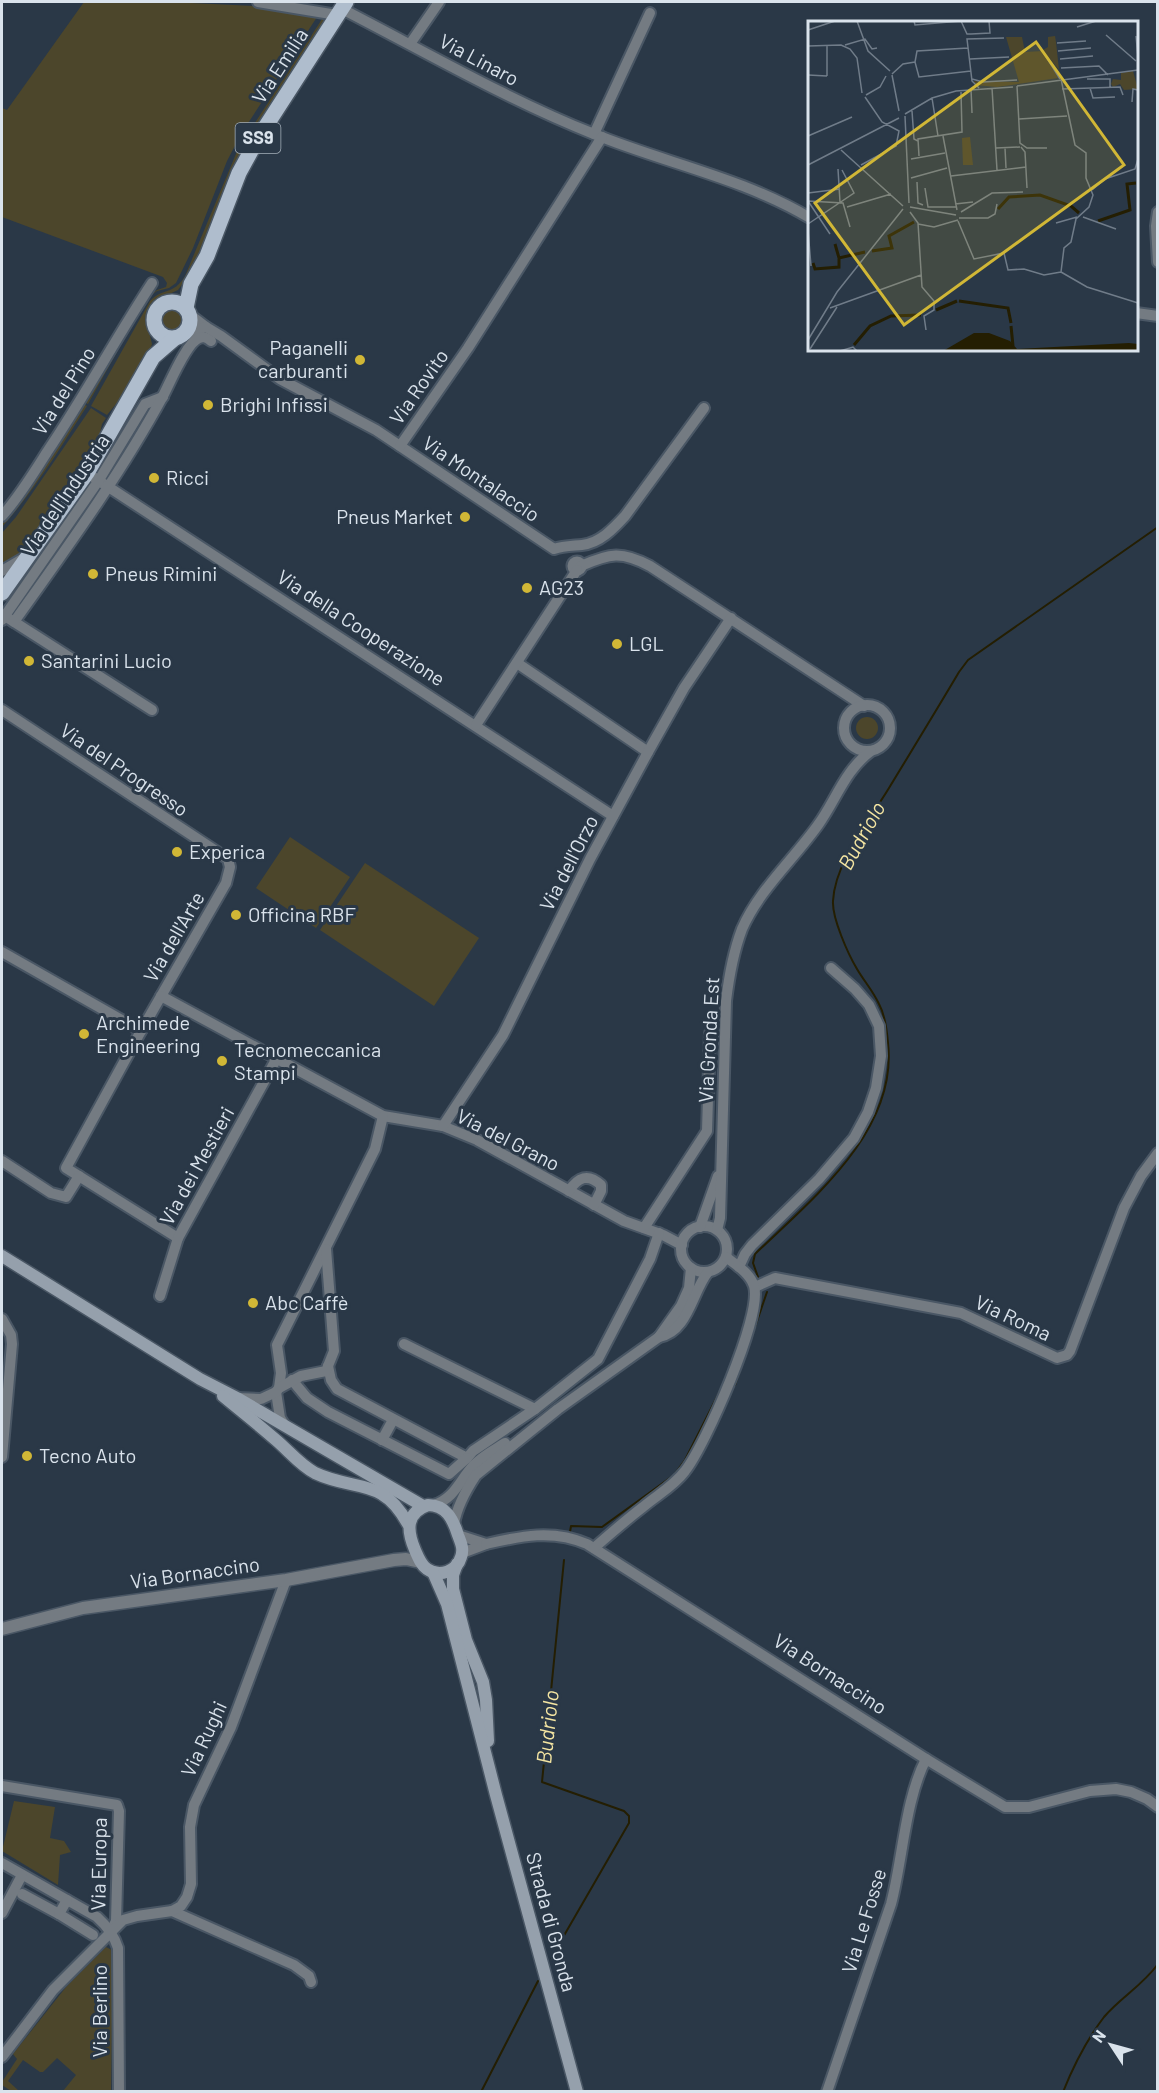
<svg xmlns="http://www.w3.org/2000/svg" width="1159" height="2093" viewBox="0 0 1159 2093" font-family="Barlow,sans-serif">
  <rect width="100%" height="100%" fill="#2a3847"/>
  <g fill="#4c462b">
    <polygon points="84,2 170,2 254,6 317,17 241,134 227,161 193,248 176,283 169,288 157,291 147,298 88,404 86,403 147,297 157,290 166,287 167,283 163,277 2,217 2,108 7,110"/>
    <path d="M 324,16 L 326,20 L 240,154 L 191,272 L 178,290 L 156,300 L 150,306 L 147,313 L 147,324 L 152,344 L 150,350 L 125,393 L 107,415 L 91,406 L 150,301 C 163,287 173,296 185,276 L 238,149 Z"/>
    <circle cx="171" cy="321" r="13"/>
    <path d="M 84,404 L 87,406 C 61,447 34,491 2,527 L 2,523 L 9,515 Z"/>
    <polygon points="91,408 106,418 102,424 98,442 29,545 26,543 18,554 2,563 2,533 16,517"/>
    <circle cx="867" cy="728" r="11"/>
    <polygon points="290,837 350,877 316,928 256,888"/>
    <polygon points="365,863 479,938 434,1006 320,930"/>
    <polygon points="14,1801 55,1807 50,1838 64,1841 71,1852 60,1855 58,1885 2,1851"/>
    <polygon points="106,1947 112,1950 113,1955 111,2091 63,2091 76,2075 57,2058 43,2072 40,2072 23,2060 8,2081 19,2091 11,2091 2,2085 2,2082 17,2059 13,2054 66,1987"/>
  </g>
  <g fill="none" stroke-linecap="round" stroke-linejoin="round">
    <g stroke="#241e02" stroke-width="2">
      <path d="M 758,1277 L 753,1263 L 755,1254 C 812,1199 898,1131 888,1043 C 887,1031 885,1015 879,1004 C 873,991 864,981 857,969 C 848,954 832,918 833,901 C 835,862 869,821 889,788 C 912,750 936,711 959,672 L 968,660 L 1158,527"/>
      <polyline points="735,1385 767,1292"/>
      <polyline points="570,1532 571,1526 602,1527 674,1475 685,1460 720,1391"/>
      <polyline points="551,1958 629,1823 629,1816 624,1811 542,1782 564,1560"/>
      <polyline points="481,2092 538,1981"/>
      <path d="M 1063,2092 C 1073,2067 1088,2038 1104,2017 C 1121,1997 1142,1986 1158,1964"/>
    </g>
    <defs>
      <g id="minor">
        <polyline points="258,2 337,15"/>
        <path d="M 342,9 C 424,51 508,100 594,134 C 665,163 743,178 810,218"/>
        <polyline points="410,44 439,2"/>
        <polyline points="594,134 650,13"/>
        <polyline points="1158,212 1156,226 1158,262"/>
        <polyline points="1136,313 1158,316"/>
        <path d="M 189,314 L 206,327 L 221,336 L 280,379 L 376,430 L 554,549 C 563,546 572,546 582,545 C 600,543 613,529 625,516 L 704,408"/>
        <polyline points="181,335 206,327"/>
        <polyline points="400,446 468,348 602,137"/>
        <polyline points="87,473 613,816"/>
        <path d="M 2,516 C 19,497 33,474 47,452 C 84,397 116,338 152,283"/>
        <circle cx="577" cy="566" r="4.5"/>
        <path d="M 581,566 C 610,553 622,551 650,566 L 864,706"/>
        <polyline points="2,571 24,558"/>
        <polyline points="8,618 152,710"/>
        <polyline points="2,620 99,480 145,404 163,397"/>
        <path d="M 14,622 C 66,549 120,475 163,396 C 170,383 186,343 199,338 C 204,336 207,338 211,341"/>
        <polyline points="517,663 648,752"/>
        <circle cx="867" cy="728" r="23"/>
        <polyline points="2,710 228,859 230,867 226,883 141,1031 66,1168 178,1238"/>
        <polyline points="476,725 577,570"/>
        <polyline points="2,952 141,1031"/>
        <polyline points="161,996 383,1116 443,1126 477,1140 624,1221 663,1235 682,1245"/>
        <polyline points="443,1126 503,1035 590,859 648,752 684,688 731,618"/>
        <polyline points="2,1161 51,1193 66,1197 79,1176"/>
        <path d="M 569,1191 C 578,1177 588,1173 601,1185 L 601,1191 L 594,1205"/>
        <circle cx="704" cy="1249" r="23"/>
        <polyline points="700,1227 718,1176"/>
        <polyline points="644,1228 707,1131 710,1033"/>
        <path d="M 717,1230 L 720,1218 L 726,1001 C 729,976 733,953 742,929 C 759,890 793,860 818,825 C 836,800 845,770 871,751"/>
        <polyline points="739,1267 745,1254 752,1245 819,1179 854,1138 868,1112 876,1088 881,1056 879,1026 869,1005 855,989 831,968"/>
        <polyline points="755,1287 775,1278 961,1313 1057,1358 1067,1355 1070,1351 1124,1208 1141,1176 1158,1153"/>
        <polyline points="160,1296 178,1238 277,1058"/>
        <polyline points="2,1319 11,1335 12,1344 2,1457"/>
        <polyline points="659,1337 681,1306 689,1288 691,1268"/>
        <polyline points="404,1344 535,1409 598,1359 650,1259 659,1233"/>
        <polyline points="328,1366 331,1380 337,1389 467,1458 473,1451 535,1409"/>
        <polyline points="292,1380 307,1398 328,1412 449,1474 467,1458"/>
        <polyline points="279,1388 281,1373 277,1345 375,1149 383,1116"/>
        <polyline points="276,1392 280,1418 285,1426"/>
        <polyline points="237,1398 261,1399 276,1392 279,1388 301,1376 326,1371 334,1351 326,1249"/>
        <polyline points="382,1440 393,1420"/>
        <path d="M 434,1505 C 455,1498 459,1481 473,1466 C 482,1456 494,1450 505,1443"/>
        <path d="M 454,1524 C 457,1506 466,1490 476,1475 L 558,1409 L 659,1337 C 688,1332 692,1292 708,1272"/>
        <polyline points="458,1535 486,1544 462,1553"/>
        <path d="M 486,1544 C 521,1536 553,1529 587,1544 L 926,1759 L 1005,1807 L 1029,1807 L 1090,1791 L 1116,1789 L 1131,1792 L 1147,1799 L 1158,1807"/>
        <path d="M 594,1548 C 610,1534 626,1520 643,1507 C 657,1495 674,1486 685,1471 C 705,1446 763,1315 754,1286 C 750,1273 735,1264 726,1257"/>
        <polyline points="2,1786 117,1805 119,1811 116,1921 112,1929"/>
        <path d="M 2,1863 L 97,1917 C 107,1926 114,1935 118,1948 L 119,2092"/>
        <polyline points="22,1894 59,1914"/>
        <polyline points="67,1900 59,1914 93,1935"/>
        <polyline points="172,1911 294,1965 309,1976 311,1982"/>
        <polyline points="2,1913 22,1875"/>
        <polyline points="2,2057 53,1990 123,1920 137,1916 172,1911 181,1906 187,1897 191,1884 190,1827 194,1805 231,1727 286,1580"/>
        <path d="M 827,2092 L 891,1904 C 903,1858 905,1800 926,1759"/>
      </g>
      <polyline id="tertiary" points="2,1629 83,1608 286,1580 394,1560 406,1559 420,1562"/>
      <g id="secondary">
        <polyline points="2,1256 200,1379 237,1398 423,1506"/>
        <path d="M 223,1396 C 241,1411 259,1425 276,1440 C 289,1451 300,1465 315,1473 C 355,1492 382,1476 408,1524"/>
        <path d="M 428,1505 C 446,1505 453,1519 458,1535 C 461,1543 464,1549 461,1557 C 457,1571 440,1578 427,1569 C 421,1565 418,1557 415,1550 C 407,1531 405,1513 428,1505 Z"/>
        <polyline points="457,1564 453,1575 453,1589 466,1640 483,1682 486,1700 488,1741"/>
        <polyline points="433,1572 447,1604 496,1795 577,2092"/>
      </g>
      <g id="primary">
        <circle cx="172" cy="320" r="18"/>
        <polyline points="186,308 191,284 207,256 239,173 257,140 346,2"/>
        <polyline points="2,593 87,473 153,357 175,338"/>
      </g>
    </defs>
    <use href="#minor" stroke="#4a5765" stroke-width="14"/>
    <use href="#tertiary" stroke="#4a5765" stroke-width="15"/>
    <use href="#secondary" stroke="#4a5765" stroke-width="15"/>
    <use href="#primary" stroke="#4a5765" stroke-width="18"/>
    <use href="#minor" stroke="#747b82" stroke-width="10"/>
    <use href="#tertiary" stroke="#747b82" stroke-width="12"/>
    <use href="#secondary" stroke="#95a0ac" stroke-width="12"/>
    <use href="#primary" stroke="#afbdcd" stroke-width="15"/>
  </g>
  <g fill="#d1b736" stroke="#2a3847" stroke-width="2">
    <circle cx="360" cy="360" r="6"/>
    <circle cx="208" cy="405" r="6"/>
    <circle cx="154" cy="478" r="6"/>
    <circle cx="465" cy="517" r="6"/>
    <circle cx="93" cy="574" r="6"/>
    <circle cx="527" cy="588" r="6"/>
    <circle cx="617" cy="644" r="6"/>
    <circle cx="29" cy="661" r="6"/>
    <circle cx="177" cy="852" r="6"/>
    <circle cx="236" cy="915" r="6"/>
    <circle cx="84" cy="1034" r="6"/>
    <circle cx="222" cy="1061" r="6"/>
    <circle cx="253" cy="1303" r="6"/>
    <circle cx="27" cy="1456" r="6"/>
  </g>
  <g text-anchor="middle" stroke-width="6" stroke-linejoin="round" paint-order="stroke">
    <rect fill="#2a3847" stroke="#a5b0ba" stroke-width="1.5" x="235.5" y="123" width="45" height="30" rx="4.5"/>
    <g font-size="18" font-weight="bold" fill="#dae3ec">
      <text x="258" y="144">SS9</text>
    </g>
    <g font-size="20" fill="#dae3ec" stroke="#2a3847">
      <text transform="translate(479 60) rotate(28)" y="7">Via Linaro</text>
      <text transform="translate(280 66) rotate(-57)" y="7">Via Emilia</text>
      <text transform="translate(419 387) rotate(-55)" y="7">Via Rovito</text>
      <text transform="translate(64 391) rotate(-58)" y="7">Via del Pino</text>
      <text transform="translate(481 479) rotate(34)" y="7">Via Montalaccio</text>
      <text transform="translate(65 495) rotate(-56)" y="7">Via dell'Industria</text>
      <text transform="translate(361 628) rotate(33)" y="7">Via della Cooperazione</text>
      <text transform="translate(124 770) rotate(34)" y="7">Via del Progresso</text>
      <text transform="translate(569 863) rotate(-63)" y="7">Via dell'Orzo</text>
      <text transform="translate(174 937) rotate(-60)" y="7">Via dell'Arte</text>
      <text transform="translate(709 1040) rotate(-87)" y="7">Via Gronda Est</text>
      <text transform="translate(508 1140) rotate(27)" y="7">Via del Grano</text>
      <text transform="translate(197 1166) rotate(-61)" y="7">Via dei Mestieri</text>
      <text transform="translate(1013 1318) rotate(25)" y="7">Via Roma</text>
      <text transform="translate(195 1573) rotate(-8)" y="7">Via Bornaccino</text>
      <text transform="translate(830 1674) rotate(33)" y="7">Via Bornaccino</text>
      <text transform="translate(204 1739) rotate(-65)" y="7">Via Rughi</text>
      <text transform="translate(99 1864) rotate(-89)" y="7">Via Europa</text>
      <text transform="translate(864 1921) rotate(-73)" y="7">Via Le Fosse</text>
      <text transform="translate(551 1922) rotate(75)" y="7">Strada di Gronda</text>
      <text transform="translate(100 2011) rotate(-90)" y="7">Via Berlino</text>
    </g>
    <g font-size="20" fill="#dae3ec" stroke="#2a3847" text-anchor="start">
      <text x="348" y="355" text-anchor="end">Paganelli<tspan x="348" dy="23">carburanti</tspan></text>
      <text x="220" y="412">Brighi Infissi</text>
      <text x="166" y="485">Ricci</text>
      <text x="453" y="524" text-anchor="end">Pneus Market</text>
      <text x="105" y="581">Pneus Rimini</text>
      <text x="539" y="595">AG23</text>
      <text x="629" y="651">LGL</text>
      <text x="41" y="668">Santarini Lucio</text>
      <text x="189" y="859">Experica</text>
      <text x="248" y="922">Officina RBF</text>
      <text x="96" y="1030">Archimede<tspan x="96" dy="23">Engineering</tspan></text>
      <text x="234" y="1057">Tecnomeccanica<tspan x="234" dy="23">Stampi</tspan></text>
      <text x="265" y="1310">Abc Caffè</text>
      <text x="39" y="1463">Tecno Auto</text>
    </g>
    <g font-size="21" font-style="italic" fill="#f4e5a2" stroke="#2a3847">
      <text transform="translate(862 836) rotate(-61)" y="7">Budriolo</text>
      <text transform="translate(548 1727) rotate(-84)" y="7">Budriolo</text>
    </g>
  </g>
  <g transform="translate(808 21)">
    <rect width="330" height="330" fill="#2a3847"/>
    <path d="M 247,15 L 248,21 L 251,49 L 235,29 L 240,26 L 240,16 ZM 198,16 L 214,16 L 217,31 L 235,30 L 250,57 L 189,66 L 167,64 L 166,60 L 211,61 ZM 325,50 L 330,68 L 316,69 L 312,63 L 305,66 L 303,63 L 305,58 L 313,59 L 313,52 ZM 162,116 L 165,144 L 155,144 L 154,117 Z" fill="#4c462b"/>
    <path d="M 166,312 L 181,312 L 202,320 L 209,328 L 321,322 L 330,323 L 330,330 L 135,330 Z" fill="#241e02"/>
    <path fill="none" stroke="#241e02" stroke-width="3" d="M 190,188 L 201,176 L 232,174 L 263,185 L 271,192M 290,200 L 322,189 L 319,163 L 328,162M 27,223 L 31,237 L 57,231M 64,230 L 84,227 L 81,215 L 106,201M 5,242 L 7,248 L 31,246 L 31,238M 151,280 L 200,287 L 203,302M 128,289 L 149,280M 203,305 L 205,325M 46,324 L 62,305 L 83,295 L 113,294"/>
    <path fill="none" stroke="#707c89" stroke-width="1.5" d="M 49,0 L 60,30 L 82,50M 106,0 L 107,4 L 153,0M 153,0 L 159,13 L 163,13 L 182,12 L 181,0M 269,6 L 288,0M 0,9 L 27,0M 298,14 L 328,40M 328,15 L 330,36M 249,22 L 278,20M 19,24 L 19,55M 37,24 L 57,18 L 64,28 L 69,27M 0,25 L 33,24 L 42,28 L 49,37 L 54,72M 232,26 L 252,58M 160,27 L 109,30 L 107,41 L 111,56 L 163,50M 250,30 L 283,27M 162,38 L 201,36M 252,38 L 285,35M 253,47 L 291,45 L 300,54M 84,53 L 95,43 L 107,41M 0,54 L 19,55M 84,54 L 91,90M 164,58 L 175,61 L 209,59M 279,58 L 302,58 L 302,67M 209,65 L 212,122 L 219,127 L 239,127M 209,65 L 330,49M 171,67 L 164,60 L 159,18 L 196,17M 184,67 L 189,149M 282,67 L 285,77 L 307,76M 163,68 L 164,92M 254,68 L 312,66 L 315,74M 58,74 L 72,66 L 78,55M 124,77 L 130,115M 324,81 L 325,68 L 330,69M 104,90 L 106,118 L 110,120M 97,93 L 124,77 L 148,70 L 205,66M 97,95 L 101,182M 211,98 L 259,95M 0,115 L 44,96M 135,115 L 149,189M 213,126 L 217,131 L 219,167M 188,127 L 212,126M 197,127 L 198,147M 33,129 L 95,185M 111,135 L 110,118 L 154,111 L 153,71M 103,138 L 137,132M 0,144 L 91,97M 53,144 L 88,125 L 91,110 L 74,101 L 57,76M 30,148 L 32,181M 143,155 L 218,146M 103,157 L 139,147M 109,161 L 110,182 L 115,184M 117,167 L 120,186 L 148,186M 284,169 L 297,158 L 327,148 L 330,138M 0,172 L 32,168M 0,180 L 35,182 L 42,206M 0,180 L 22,213M 147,183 L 165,181M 39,186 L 83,173M 102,186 L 148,194M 102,191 L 110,202 L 114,266 L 126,280 L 126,289 L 116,295 L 118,309M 153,191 L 184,172 L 215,171M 275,196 L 308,208M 151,197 L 180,197 L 187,193 L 189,183M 150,200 L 166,238 L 196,232 L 200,249 L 216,248 L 236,254 L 253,251M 248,202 L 269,196M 0,203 L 46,172 L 34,149M 110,203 L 126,206 L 150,199M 0,209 L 3,245M 253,251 L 256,227 L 263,221 L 268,198 L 281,186 L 285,174 L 278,157 L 278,132 L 267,124 L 253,58M 253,251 L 279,266 L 330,282M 22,287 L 113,254M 0,319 L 29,271 L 95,188M 2,328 L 29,286M 32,330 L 45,326 L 49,330"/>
    <path fill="#d1b736" fill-opacity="0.15" stroke="#d1b736" stroke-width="3" d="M 228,21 L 316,144 L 96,304 L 7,182 Z"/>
    <rect width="330" height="330" fill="none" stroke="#dae3ec" stroke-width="3"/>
  </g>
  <rect width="1159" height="2093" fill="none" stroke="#dae3ec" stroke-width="6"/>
  <g transform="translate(1111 2045) rotate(306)" stroke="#2a3847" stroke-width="4.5" paint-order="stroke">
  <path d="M0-4.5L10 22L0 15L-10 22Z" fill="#dae3ec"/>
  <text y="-9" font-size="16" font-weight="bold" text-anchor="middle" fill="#dae3ec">N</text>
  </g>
</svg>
